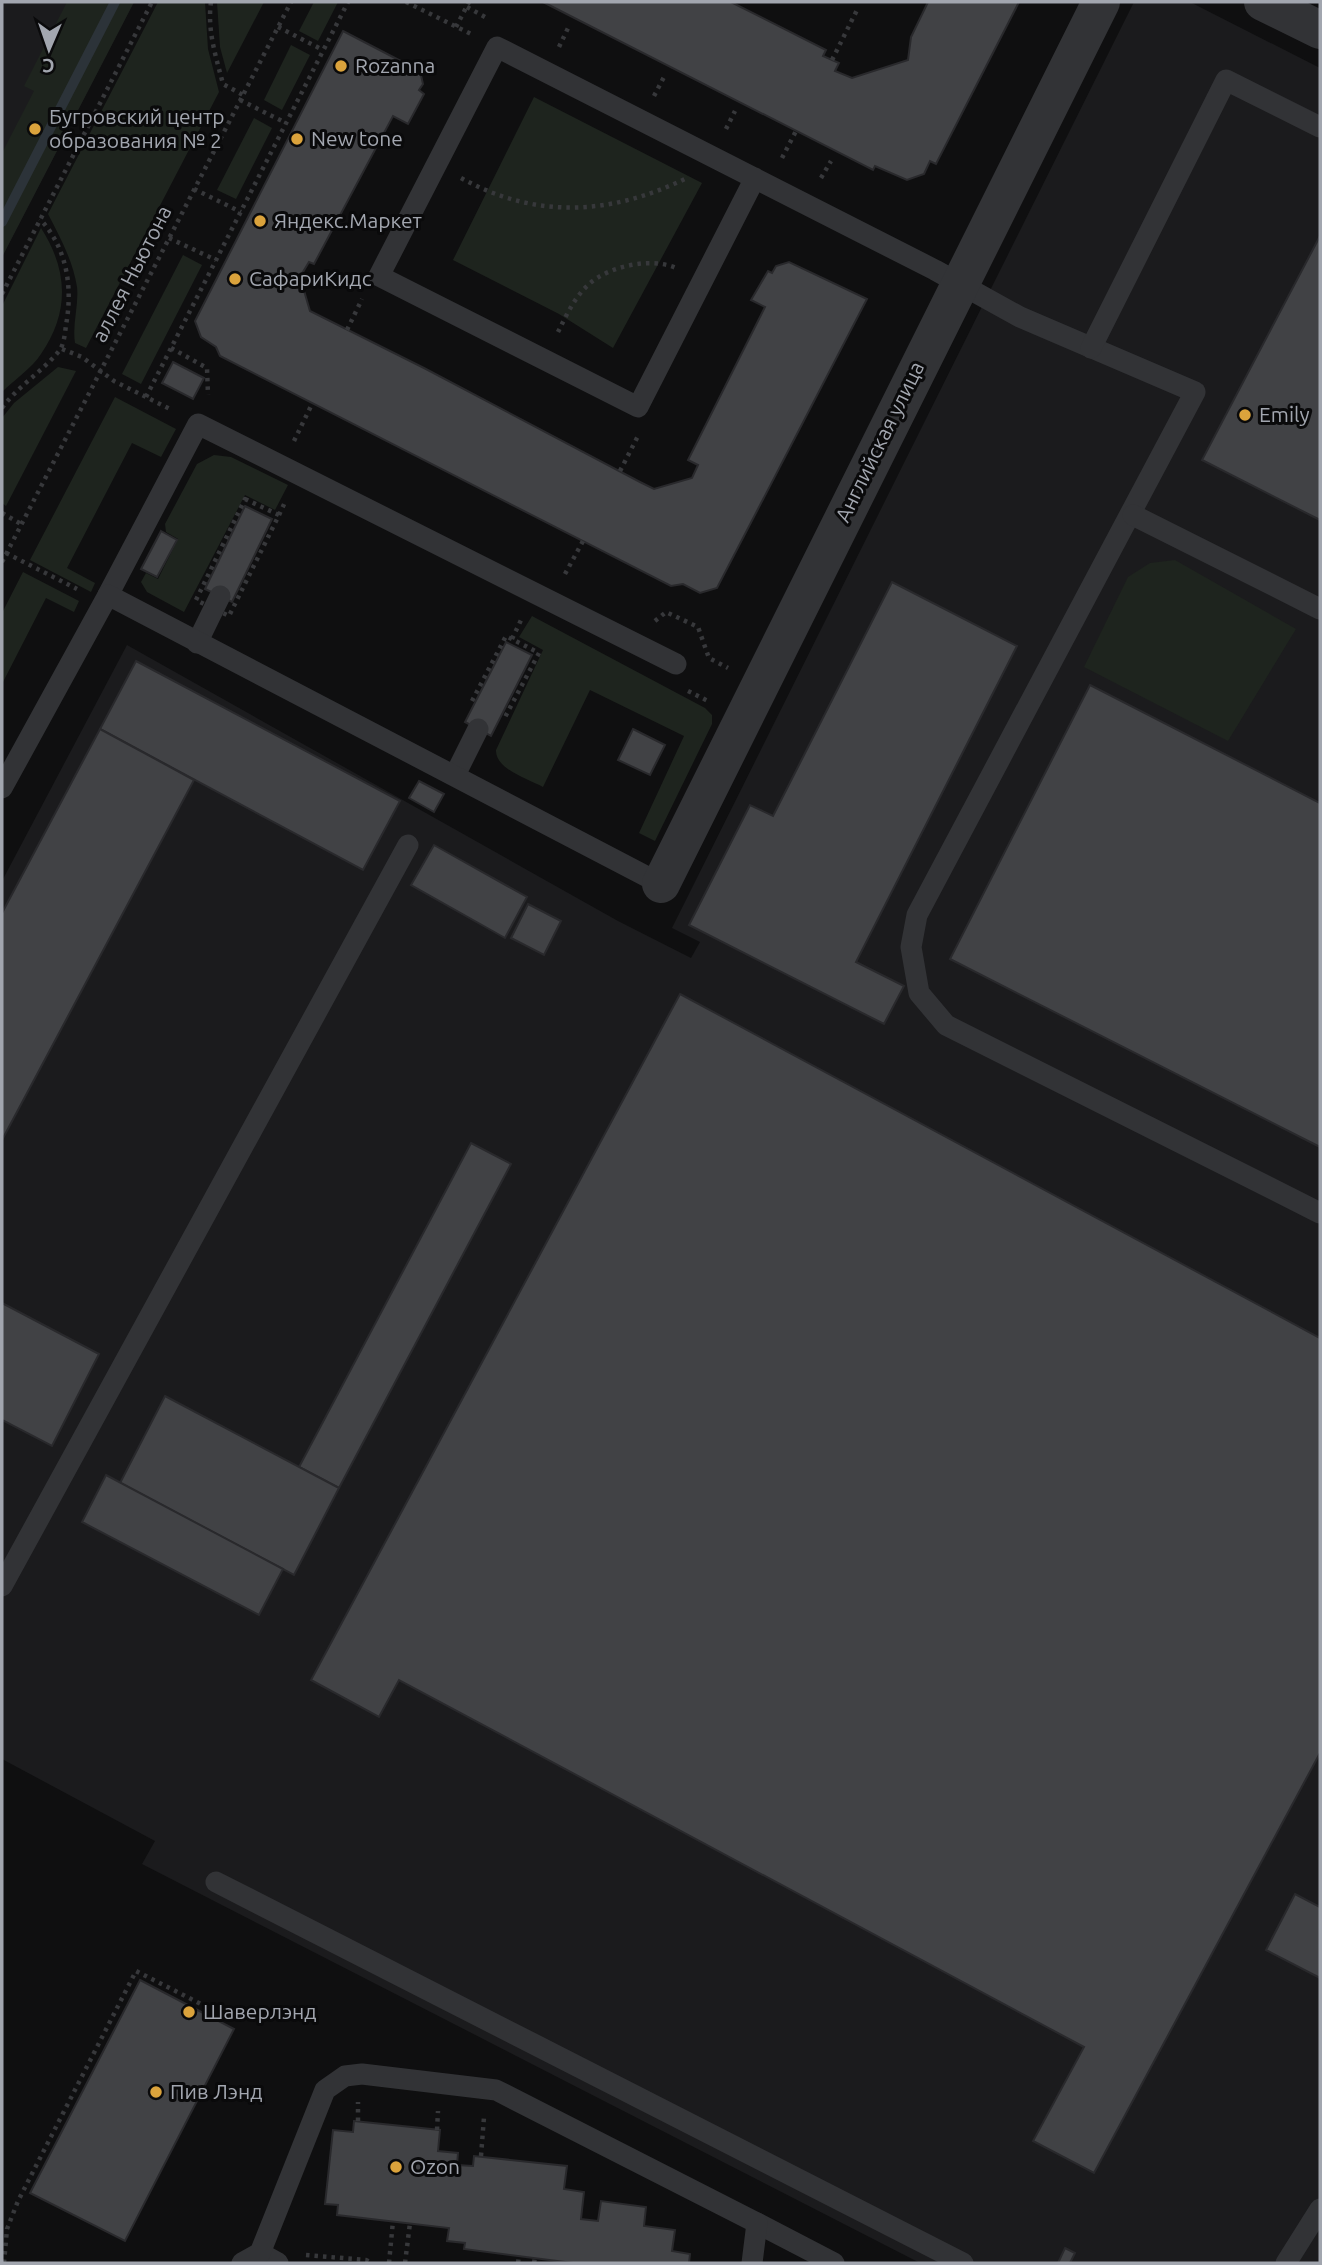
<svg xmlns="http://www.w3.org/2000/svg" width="1322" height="2265" viewBox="0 0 1322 2265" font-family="Ubuntu,sans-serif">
  <rect width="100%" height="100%" fill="#0f0f10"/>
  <g fill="#1b1b1d">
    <polygon points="2,2 134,2 2,257"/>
    <polygon points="1134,2 1190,2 1320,68 1320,2263 920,2263 142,1864 155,1841 2,1759 2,881 127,645 618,921 691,958 700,942 672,928"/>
  </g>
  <g fill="#1e241e">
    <polygon points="67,2 134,2 2,257 2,153 34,91 24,86"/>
    <path d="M 158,2 L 205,2 L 208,49 L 219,92 L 86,348 L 75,343 C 72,324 79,305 77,287 C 73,261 60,237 48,214 Z"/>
    <polygon points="217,2 264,2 227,73 220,47"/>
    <polygon points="314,2 338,2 318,41 299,31"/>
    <polygon points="291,45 310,55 282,110 264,100"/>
    <polygon points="534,97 702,183 613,348 559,314 453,260"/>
    <polygon points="254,118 272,128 236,199 217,190"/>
    <path d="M 41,228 C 68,270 70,312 41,354 C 32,368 14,380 2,392 L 2,306 Z"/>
    <polygon points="183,255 202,265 141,384 122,374"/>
    <polygon points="58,367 76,371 6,506 2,503 2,418 14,403"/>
    <polygon points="115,397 176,429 161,457 132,443 67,568 95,583 91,592 30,560"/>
    <polygon points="214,455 231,457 288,485 275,510 245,495 184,612 147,592 141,582 146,573 158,579 178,539 166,532 165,524 197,464"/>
    <polygon points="1175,560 1296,629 1228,741 1084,667 1128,577 1150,563"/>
    <polygon points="23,572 79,601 74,612 46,598 2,684 2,613"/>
    <path d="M 532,616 L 705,708 L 712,715 L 712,724 L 655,841 L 639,833 L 684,736 L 590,690 L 543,787 C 528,779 495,769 496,750 L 543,650 L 519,637 Z"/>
  </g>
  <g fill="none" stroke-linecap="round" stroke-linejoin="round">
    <polyline stroke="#2c3339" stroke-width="10" points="2,222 115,2"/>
  </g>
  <g fill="#414245" stroke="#29292c" stroke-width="2">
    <polygon points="543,2 731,2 826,50 823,56 839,63 835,71 852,78 908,60 911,37 928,2 1019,2 936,164 930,161 924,174 907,180 875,166 873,170"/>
    <polygon points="343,31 420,71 423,84 419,90 424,94 408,124 393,116 314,264 309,262 300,277 310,311 424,368 640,482 654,489 692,478 698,465 688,460 765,307 751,300 768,271 772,273 776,266 789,262 867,299 717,588 700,593 683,584 671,586 220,356 216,347 201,337 195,321"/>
    <polygon points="1320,236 1320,520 1202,460"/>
    <polygon points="173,362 204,378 193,399 162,383"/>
    <polygon points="245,506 272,519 232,602 205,589"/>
    <polygon points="161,531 177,540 157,577 141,569"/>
    <polygon points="892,582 1017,646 856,962 904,986 884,1024 689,925 750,805 773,816"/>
    <polygon points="506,642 532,655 491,736 465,722"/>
    <polygon points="136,661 400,801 363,870 100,729"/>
    <polygon points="1090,685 1320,803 1320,1147 950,959"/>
    <polygon points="100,729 194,780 2,1140 2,913"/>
    <polygon points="633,729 665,745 650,775 618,760"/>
    <polygon points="419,781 444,794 434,812 409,798"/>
    <polygon points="434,845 527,897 505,938 411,885"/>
    <polygon points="528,904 561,921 544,955 511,938"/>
    <polygon points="680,994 1320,1338 1320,1753 1094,2173 1033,2141 1084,2047 399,1680 379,1717 311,1680"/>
    <polygon points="471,1143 511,1164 339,1488 299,1467"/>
    <polygon points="2,1303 99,1354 52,1446 2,1420"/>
    <polygon points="165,1396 339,1488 294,1575 120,1483"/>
    <polygon points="106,1475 283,1569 259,1615 82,1522"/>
    <polygon points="1295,1894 1320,1907 1320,1978 1266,1950"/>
    <polygon points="140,1980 234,2029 125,2241 30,2193"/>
    <polygon points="354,2121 440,2130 438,2151 458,2153 457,2165 473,2166 474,2156 567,2166 564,2189 584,2192 581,2219 598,2221 601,2201 646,2207 644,2226 675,2230 672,2251 690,2254 689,2263 573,2263 464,2249 465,2243 447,2241 449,2228 337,2215 338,2205 325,2204 333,2130 353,2132"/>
    <polygon points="1065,2248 1075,2253 1070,2263 1058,2263"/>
  </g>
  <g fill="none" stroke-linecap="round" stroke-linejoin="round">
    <g stroke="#37383b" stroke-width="4.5" stroke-dasharray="3.5 5" stroke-linecap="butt">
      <path d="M 211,2 C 207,30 216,57 223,84 L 243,95"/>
      <polyline points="406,2 471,34"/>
      <polyline points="467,7 485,17"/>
      <polyline points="278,27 323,50"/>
      <polyline points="456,27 469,2"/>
      <polyline points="559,47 569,26"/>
      <polyline points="832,60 858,8"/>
      <polyline points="654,96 665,75"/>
      <polyline points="240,100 286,123"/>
      <polyline points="726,129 735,111"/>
      <polyline points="782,158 796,131"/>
      <path d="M 461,178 C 537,220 612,215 689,177"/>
      <polyline points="821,178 831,161"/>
      <polyline points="194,189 241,212"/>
      <polyline points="169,238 216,260"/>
      <polyline points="2,294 152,2"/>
      <polyline points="347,330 362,299"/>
      <path d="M 558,332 C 566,316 574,298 588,285 C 608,266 653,256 678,269"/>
      <polyline points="171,348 207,368 208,395"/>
      <polyline points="62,349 82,357 114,381 172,410"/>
      <polyline points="146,397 348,2"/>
      <path d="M 2,408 C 18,386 42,372 59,351 C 64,345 65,333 66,325 C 73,287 67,248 40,219"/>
      <polyline points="294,441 312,404"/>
      <polyline points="620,471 638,436"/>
      <polygon points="245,499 279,515 229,616 196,600"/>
      <polyline points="2,513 21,524"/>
      <polyline points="279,515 286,500"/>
      <polyline points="6,553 77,589"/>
      <polyline points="2,562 291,2"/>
      <polyline points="565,574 583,541"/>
      <polyline points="655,621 666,612 698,627 709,658 728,668"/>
      <polyline points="512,639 522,618"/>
      <polyline points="688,691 708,701"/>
      <polyline points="472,701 506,636 539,653 504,719"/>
      <polyline points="358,2121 358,2102"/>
      <polyline points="437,2130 438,2111"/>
      <polyline points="481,2156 484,2117"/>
      <polyline points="306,2255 366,2260 372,2263"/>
      <polyline points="4,2263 7,2229 18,2201 136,1971 203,2005"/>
      <polyline points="389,2263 393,2221"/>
      <polyline points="405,2263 410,2223"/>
      <polyline points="518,2263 519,2255"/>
      <polyline points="534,2263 535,2257"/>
    </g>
    <g stroke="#323336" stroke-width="21">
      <polyline points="755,178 638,407 379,276 497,47 935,270 1020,317 1195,392 917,915 911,947 919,993 946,1025 1320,1213"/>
      <polyline points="1091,348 1226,80 1320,127"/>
      <polyline points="1133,515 1320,609"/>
      <polyline points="108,595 198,424 676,664"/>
      <polyline points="197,643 220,596"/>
      <polyline points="455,775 478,729"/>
      <polyline points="2,788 108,595 661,884"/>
      <polyline points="2,1586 408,845"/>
      <polyline points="216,1882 963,2263"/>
      <polyline points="757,2223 834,2263"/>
      <polyline points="260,2253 278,2263"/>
      <polyline points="242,2263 260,2253 325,2090 345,2076 362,2074 496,2090 757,2223 752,2263"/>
      <polyline points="1286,2263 1320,2209"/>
    </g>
    <g stroke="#323336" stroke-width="38">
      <polyline points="1263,2 1320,30"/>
      <polyline points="661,884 1101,2"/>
    </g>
  </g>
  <g fill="#dba33c" stroke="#0a0a0b" stroke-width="2.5">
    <circle cx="341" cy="66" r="7"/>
    <circle cx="35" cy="129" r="7"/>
    <circle cx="297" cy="139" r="7"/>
    <circle cx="260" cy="221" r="7"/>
    <circle cx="235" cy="279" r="7"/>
    <circle cx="1245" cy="415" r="7"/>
    <circle cx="189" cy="2012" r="7"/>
    <circle cx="156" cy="2092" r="7"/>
    <circle cx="396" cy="2167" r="7"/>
  </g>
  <g text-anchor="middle" stroke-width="6" stroke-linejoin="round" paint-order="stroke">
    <g font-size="21" fill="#a2a6af" stroke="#0a0a0b" text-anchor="start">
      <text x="355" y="73">Rozanna</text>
      <text x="49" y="124">Бугровский центр<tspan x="49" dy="24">образования № 2</tspan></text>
      <text x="311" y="146">New tone</text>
      <text x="274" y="228">Яндекс.Маркет</text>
      <text x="249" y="286">СафариКидс</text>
      <text x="1259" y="422">Emily</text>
      <text x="203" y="2019">Шаверлэнд</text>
      <text x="170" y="2099">Пив Лэнд</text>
      <text x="410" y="2174">Ozon</text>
    </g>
    <g font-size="21" fill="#a2a6af" stroke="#0a0a0b">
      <text transform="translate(132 274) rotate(-63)" y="7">аллея Ньютона</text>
      <text transform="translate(880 442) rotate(-64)" y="7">Английская улица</text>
    </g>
  </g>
  <rect width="1322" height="2265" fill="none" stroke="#a2a6af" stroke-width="7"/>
  <g transform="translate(49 49) rotate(182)" stroke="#0a0a0b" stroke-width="5" paint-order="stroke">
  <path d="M0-5L12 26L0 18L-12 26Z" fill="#a2a6af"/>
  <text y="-10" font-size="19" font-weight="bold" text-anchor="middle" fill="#a2a6af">С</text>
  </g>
</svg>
